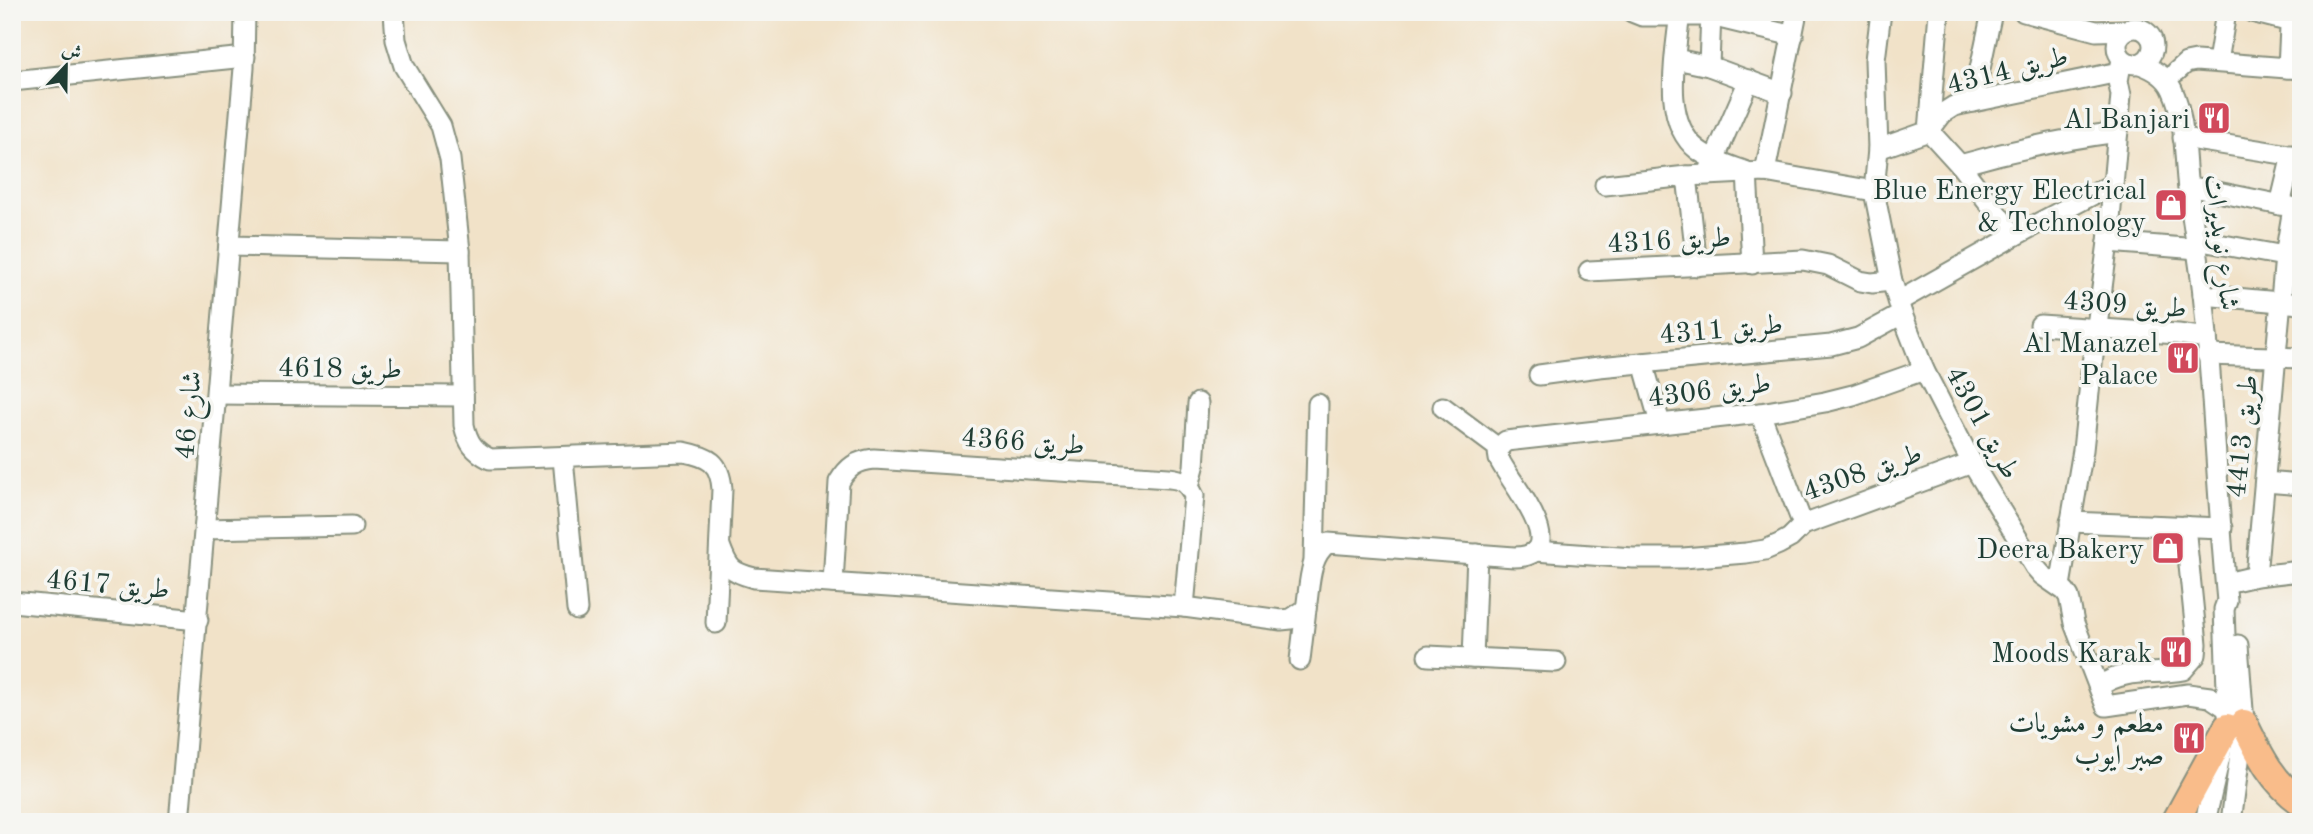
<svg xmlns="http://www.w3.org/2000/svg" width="2313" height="834" viewBox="0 0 2313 834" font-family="'Old Standard TT',Amiri,serif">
  <rect width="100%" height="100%" fill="#f6f6f2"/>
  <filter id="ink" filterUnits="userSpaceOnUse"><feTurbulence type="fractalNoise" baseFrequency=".0143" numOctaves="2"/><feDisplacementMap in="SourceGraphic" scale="14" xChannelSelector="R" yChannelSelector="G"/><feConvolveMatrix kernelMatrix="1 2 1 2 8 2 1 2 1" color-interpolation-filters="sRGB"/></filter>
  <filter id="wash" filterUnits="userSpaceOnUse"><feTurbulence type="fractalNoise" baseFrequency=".00686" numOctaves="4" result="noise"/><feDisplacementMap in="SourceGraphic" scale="28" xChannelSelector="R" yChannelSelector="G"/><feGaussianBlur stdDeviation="1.57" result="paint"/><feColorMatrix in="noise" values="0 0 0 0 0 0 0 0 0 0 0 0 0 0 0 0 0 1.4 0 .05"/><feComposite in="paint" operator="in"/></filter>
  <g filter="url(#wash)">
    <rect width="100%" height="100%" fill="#f1e2c8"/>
  </g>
  <g filter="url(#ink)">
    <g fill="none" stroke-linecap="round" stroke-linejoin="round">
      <defs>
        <g id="minor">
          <path d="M 394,12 L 396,40 L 404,66 L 441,126 L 450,159 L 460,251 L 464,425 C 468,443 474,451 490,459 L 684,452 C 709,457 720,462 722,489 L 716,623"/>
          <polyline points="1632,12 1642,16 1711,16 1793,36"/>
          <path d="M 1680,12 C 1676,54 1660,121 1698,150 C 1713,161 1731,166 1747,172 L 1752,264"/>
          <polyline points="1881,12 1875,60 1878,149 1874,191 1892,281 1902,314 1924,370 1972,463 2035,567 2042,575 2065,591 2069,597 2074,623 2106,706 2188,694 2210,697 2228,709"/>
          <polyline points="1939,12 1929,131 1960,165 2014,236"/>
          <polyline points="2024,12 2096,31 2126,30"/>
          <polyline points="2252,12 2287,21 2290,27 2288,68"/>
          <circle cx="2135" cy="46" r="18"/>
          <polyline points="1676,59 1709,66 1782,93"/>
          <polyline points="2218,62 2226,12"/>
          <path d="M 2140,64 C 2154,69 2166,76 2172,89 C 2186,119 2184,157 2188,189 C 2193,224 2199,259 2203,294 C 2214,396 2217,499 2227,601 L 2224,609 L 2228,715"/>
          <polyline points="1709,66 1711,12"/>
          <polyline points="2176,72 2186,63 2196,61 2301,69"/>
          <polyline points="12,81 245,57"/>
          <polyline points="1973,102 1992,12"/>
          <polyline points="2183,138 2301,157"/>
          <polyline points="1878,149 1929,131 1943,113 1954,106 2119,72"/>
          <path d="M 1960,165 C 2012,150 2064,139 2118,132"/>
          <polyline points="1710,169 1749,80"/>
          <polyline points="1765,172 1797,12"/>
          <polyline points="1687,176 1697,266"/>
          <polyline points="1605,185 1687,176 1765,172 1874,191"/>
          <polyline points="2188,186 2301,209"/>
          <polyline points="2280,205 2292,155"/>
          <polyline points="2196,240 2301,259"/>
          <polyline points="2108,242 2198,249"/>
          <polyline points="229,246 460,251"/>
          <polyline points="1589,271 1803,260 1828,265 1860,281 1872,283 1892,281"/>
          <polyline points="2203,295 2301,304"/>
          <polyline points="1899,301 2014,236 2113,184"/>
          <polyline points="2040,325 2178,334 2207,338"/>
          <polyline points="2207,355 2301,358"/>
          <polyline points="1643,363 1660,423"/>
          <polyline points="1539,375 1599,367 1831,345 1858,338 1902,314"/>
          <polyline points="217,394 463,396"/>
          <polyline points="1760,413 1803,525"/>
          <polyline points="1498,448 1506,441 1760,413 1825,402 1853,395 1924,370"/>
          <polyline points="563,458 577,610"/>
          <polyline points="2265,482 2301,485"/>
          <polyline points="1189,486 1194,467 1198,403"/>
          <polyline points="2070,522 2222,528"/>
          <polyline points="205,529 352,526"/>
          <path d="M 720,546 C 728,568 731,572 754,578 L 1184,607 L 1281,620 L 1291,619 L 1306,609 C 1310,587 1308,557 1328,543 L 1514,557 C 1577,556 1507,479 1499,459 C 1498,455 1498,451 1498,448 L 1443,407"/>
          <polyline points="1535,551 1633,558 1683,558 1746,553 1765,550 1779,544 1790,538 1803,525 1972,463"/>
          <polyline points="1314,560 1318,404"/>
          <polyline points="2256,576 2285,256 2293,208"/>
          <path d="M 833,583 L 839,482 C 848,467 856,461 874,459 L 1169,478 C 1182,479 1188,483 1194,496 L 1184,607"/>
          <polyline points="2226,583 2256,576 2301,571"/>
          <polyline points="2060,586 2083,450 2092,364 2108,242 2121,95 2118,81 2122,59"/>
          <polyline points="12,602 198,620"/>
          <polyline points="1428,656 1556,662"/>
          <polyline points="1473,658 1477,554"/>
          <polyline points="1300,660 1306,609"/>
          <path d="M 2100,686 C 2126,667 2154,676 2183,670 L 2196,655 L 2197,644 L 2185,526"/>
          <polyline points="179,822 244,68 245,12"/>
          <polyline points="2205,822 2222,748"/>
          <polyline points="2231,822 2244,723 2238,645"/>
        </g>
        <g id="major">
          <path d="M 2244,723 C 2259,754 2272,782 2301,802"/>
          <polyline points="2175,822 2227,727"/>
        </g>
      </defs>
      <use href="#minor" stroke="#88907e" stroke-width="23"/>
      <use href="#major" stroke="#88907e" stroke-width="30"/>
      <use href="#minor" stroke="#fff" stroke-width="19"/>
      <use href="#major" stroke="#f9bc8a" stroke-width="26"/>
    </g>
  </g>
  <defs>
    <symbol id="restaurant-square" viewBox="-11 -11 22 22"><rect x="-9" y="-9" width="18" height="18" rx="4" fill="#d1495b" stroke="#f6f6f2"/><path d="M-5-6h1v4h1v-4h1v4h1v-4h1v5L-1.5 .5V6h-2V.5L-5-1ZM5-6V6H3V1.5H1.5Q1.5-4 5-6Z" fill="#fff"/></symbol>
    <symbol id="shop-square" viewBox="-11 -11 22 22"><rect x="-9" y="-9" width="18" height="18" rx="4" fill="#d1495b" stroke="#f6f6f2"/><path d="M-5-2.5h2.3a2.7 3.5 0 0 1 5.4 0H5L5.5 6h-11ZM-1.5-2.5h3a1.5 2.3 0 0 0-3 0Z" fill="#fff"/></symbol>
  </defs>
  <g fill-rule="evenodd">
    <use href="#restaurant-square" x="2195" y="99" width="38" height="38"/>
    <use href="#shop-square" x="2152" y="186" width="38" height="38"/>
    <use href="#restaurant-square" x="2164" y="339" width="38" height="38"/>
    <use href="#shop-square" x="2149" y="529" width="38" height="38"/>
    <use href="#restaurant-square" x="2157" y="633" width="38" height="38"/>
    <use href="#restaurant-square" x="2170" y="719" width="38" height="38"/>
  </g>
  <g text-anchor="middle" stroke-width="7" stroke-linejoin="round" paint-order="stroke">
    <g font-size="28" fill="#1f3d34" stroke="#f6f6f2">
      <text transform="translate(2007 69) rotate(-14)" y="10">طريق 4314</text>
      <text transform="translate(1669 239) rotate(-3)" y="10">طريق 4316</text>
      <text transform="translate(2223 242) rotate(83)" y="10">شارع نويديرات</text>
      <text transform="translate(2125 303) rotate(4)" y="10">طريق 4309</text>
      <text transform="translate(1721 328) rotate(-5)" y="10">طريق 4311</text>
      <text transform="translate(340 367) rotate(1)" y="10">طريق 4618</text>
      <text transform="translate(1709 389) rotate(-7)" y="10">طريق 4306</text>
      <text transform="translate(187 415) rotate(-85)" y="10">شارع 46</text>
      <text transform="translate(1984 422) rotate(61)" y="10">طريق 4301</text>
      <text transform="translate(2241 436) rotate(-84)" y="10">طريق 4413</text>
      <text transform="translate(1023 440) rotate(4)" y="10">طريق 4366</text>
      <text transform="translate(1862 471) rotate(-19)" y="10">طريق 4308</text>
      <text transform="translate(108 583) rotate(5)" y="10">طريق 4617</text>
    </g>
    <g font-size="28" fill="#1f3d34" stroke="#f6f6f2" text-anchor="end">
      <text x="2190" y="128">Al Banjari</text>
      <text x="2146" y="199">Blue Energy Electrical<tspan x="2146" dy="32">&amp; Technology</tspan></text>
      <text x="2158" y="352">Al Manazel<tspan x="2158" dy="32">Palace</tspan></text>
      <text x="2144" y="558">Deera Bakery</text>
      <text x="2152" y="662">Moods Karak</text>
      <text x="2164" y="732">مطعم و مشويات<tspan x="2164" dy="32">صبر ايوب</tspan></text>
    </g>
  </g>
  <rect width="2313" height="834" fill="none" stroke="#f6f6f2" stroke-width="42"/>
  <g transform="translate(66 66) rotate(22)" stroke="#f6f6f2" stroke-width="5" paint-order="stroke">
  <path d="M0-5L12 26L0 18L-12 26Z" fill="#1f3d34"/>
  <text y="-10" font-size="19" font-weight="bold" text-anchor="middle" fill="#1f3d34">ش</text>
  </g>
</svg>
